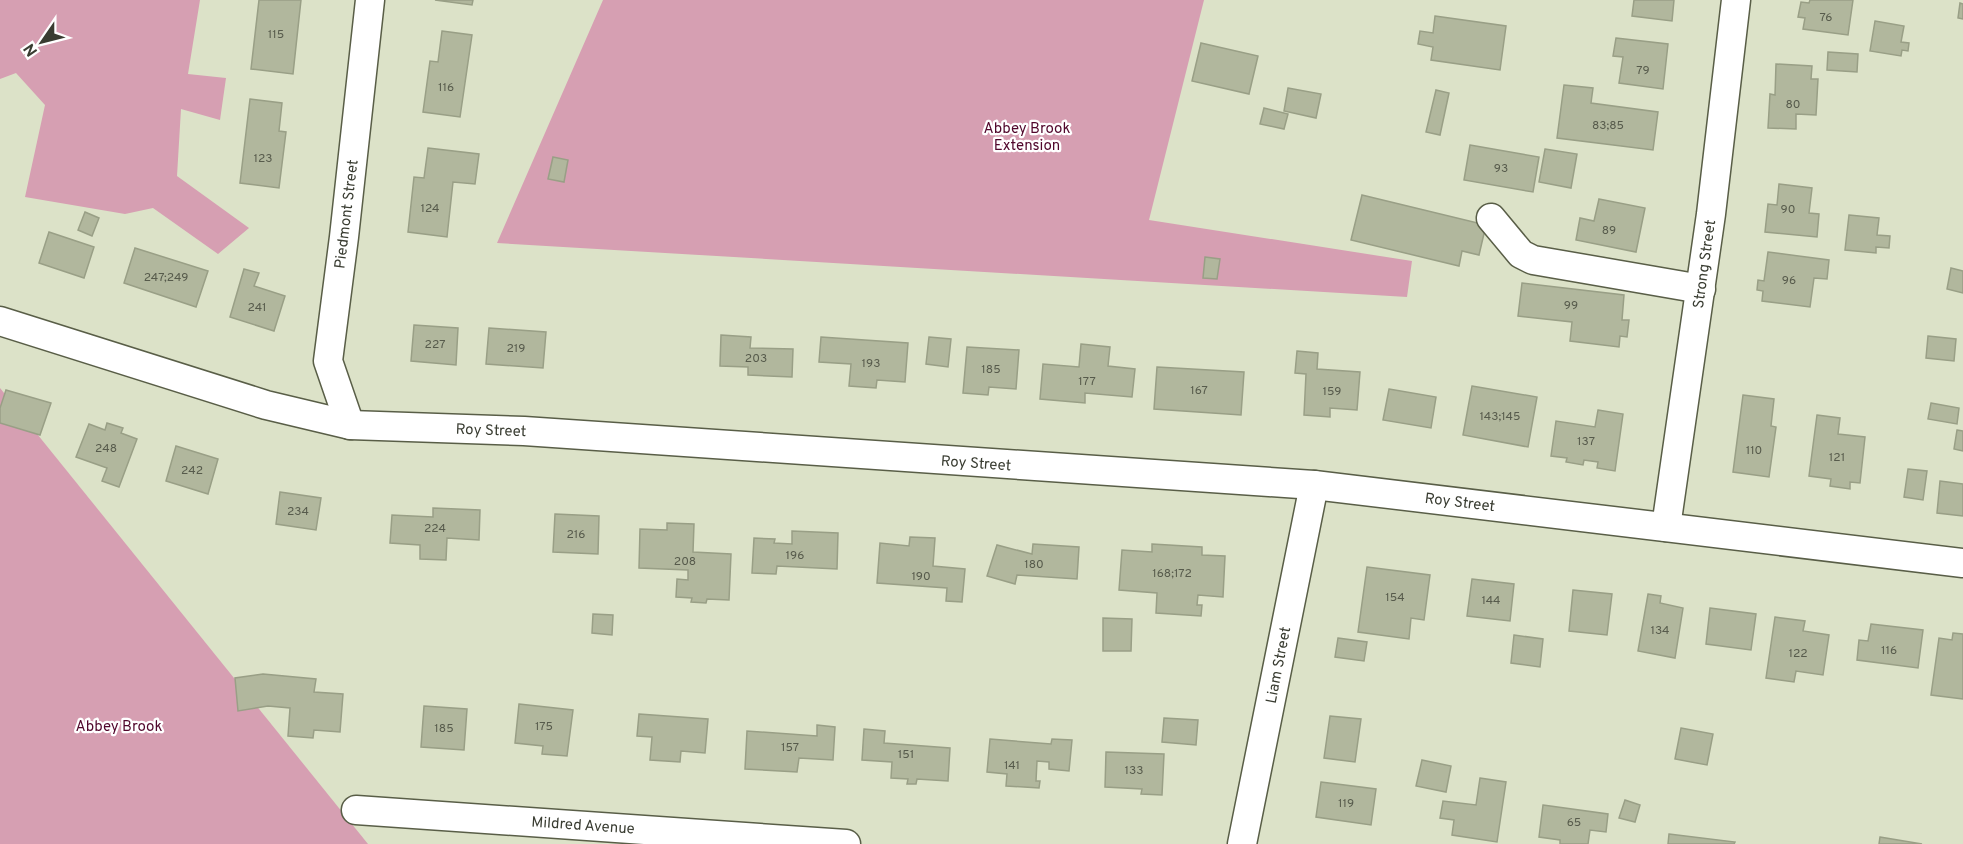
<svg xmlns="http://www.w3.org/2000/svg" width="1963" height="844" viewBox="0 0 1963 844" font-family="Overpass,sans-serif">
  <rect width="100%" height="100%" fill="#dce2c8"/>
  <g fill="#d69fb2">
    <polygon points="0,0 200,0 188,74 226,78 220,120 181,109 177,176 249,228 218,254 153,208 125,214 25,197 45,105 16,73 0,79"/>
    <polygon points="603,0 1204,0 1149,220 1412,261 1407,297 497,243"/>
    <polygon points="0,388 368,844 0,844"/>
  </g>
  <g fill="#b1b79d" stroke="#999f86" stroke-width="1.5">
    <polygon points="259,0 301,0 293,74 251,69"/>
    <polygon points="435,0 473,0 472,5"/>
    <polygon points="1634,0 1674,0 1672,21 1632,16"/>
    <polygon points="1810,0 1853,0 1848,35 1803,29 1805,18 1798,17 1801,2 1809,3"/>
    <polygon points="1960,3 1963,4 1963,19 1958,18"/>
    <polygon points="1435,16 1506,26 1500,70 1431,60 1433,47 1418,44 1420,31 1433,33"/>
    <polygon points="1875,21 1904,26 1901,42 1909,43 1908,51 1902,50 1901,56 1870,51"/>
    <polygon points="442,31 472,35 460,117 423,112 430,61 438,62"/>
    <polygon points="1616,38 1668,44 1663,89 1619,83 1623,57 1613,56"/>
    <polygon points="1201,43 1258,56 1249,94 1192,81"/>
    <polygon points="1828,52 1858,54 1857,72 1827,70"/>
    <polygon points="1776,64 1812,66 1811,79 1818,79 1816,115 1796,114 1796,129 1768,128 1770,94 1775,95"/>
    <polygon points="1564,85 1593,88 1591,103 1658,112 1653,150 1557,138"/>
    <polygon points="1288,88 1321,94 1316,118 1284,111"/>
    <polygon points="1436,90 1449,93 1440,135 1426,132"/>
    <polygon points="250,99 282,103 279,131 286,132 279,188 240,183"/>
    <polygon points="1264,108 1288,114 1284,129 1260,124"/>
    <polygon points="1470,145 1539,157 1533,192 1464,180"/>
    <polygon points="428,148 479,154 475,184 453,182 447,237 408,232 414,177 424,178"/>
    <polygon points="1545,149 1577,154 1571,188 1539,182"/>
    <polygon points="553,157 568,160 564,182 548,179"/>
    <polygon points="1779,184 1812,188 1809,213 1819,214 1817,237 1765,232 1768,204 1777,205"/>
    <polygon points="1362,195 1486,225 1479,255 1462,251 1459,266 1351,240"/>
    <polygon points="1599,199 1645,208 1636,252 1576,240 1580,218 1594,221"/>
    <polygon points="85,212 99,218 92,236 78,230"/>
    <polygon points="1849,215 1879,218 1877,235 1890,236 1889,248 1876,247 1876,253 1845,250"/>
    <polygon points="49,232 94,247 84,278 39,263"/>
    <polygon points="135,248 208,271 196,307 124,283"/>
    <polygon points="1768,252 1829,260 1827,279 1814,278 1810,307 1762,301 1763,291 1757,290 1758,280 1764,281"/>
    <polygon points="1205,257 1220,259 1217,279 1203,278"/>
    <polygon points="1951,268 1963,271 1963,293 1947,289"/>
    <polygon points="244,269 259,273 254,286 285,296 274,331 230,317"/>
    <polygon points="1522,283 1624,295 1622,320 1629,320 1627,337 1620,336 1619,347 1570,341 1572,322 1518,316"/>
    <polygon points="414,325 458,328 456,365 411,361"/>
    <polygon points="489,328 546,332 543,368 486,364"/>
    <polygon points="721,335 751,337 750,348 793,349 792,377 748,375 748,367 720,366"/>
    <polygon points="1928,336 1956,339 1954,361 1926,358"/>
    <polygon points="821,337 908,343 905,382 877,380 876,388 849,386 851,364 819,362"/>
    <polygon points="929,337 951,339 948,367 926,364"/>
    <polygon points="1081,344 1110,347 1108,366 1135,369 1132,397 1085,393 1085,403 1040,399 1043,364 1079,367"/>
    <polygon points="967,347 1019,350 1016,389 989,387 988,395 963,393"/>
    <polygon points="1297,351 1318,353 1317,369 1360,372 1357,410 1330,408 1330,417 1304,415 1306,374 1295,373"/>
    <polygon points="1157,367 1244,372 1241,415 1154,409"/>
    <polygon points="1472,386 1537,397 1528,447 1463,435"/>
    <polygon points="1389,389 1436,397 1431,428 1383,420"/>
    <polygon points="6,390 51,403 40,435 0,423 0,408"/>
    <polygon points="1743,395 1774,399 1771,426 1776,427 1769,477 1733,472"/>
    <polygon points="1931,403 1959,408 1957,424 1928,419"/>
    <polygon points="1598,410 1623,414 1615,471 1597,468 1598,462 1584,460 1583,465 1566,462 1567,458 1551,456 1556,421 1595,427"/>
    <polygon points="1817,415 1840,418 1838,434 1865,437 1860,483 1850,482 1850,489 1830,486 1831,479 1809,476"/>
    <polygon points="107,423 123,428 121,433 137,439 119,487 102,481 107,468 76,457 89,424 105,430"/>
    <polygon points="1957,430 1963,431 1963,451 1954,449"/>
    <polygon points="176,446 218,459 208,494 166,481"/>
    <polygon points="1908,469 1927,471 1923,500 1904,497"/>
    <polygon points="1940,481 1963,484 1963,516 1937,513"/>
    <polygon points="280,492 321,498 316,530 276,524"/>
    <polygon points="433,508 480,510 479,540 447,538 446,560 420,559 420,545 390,543 392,515 433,517"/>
    <polygon points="555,514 599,516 598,554 553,552"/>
    <polygon points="667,523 694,524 693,552 731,554 729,600 707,599 706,603 691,602 692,598 676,597 677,579 688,580 688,570 639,568 640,529 667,530"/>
    <polygon points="792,531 838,533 837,569 777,566 776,574 752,573 754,538 775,539 774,543 792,544"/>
    <polygon points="910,537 935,538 933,566 965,569 962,602 946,601 947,588 877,583 880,543 909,546"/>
    <polygon points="1033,544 1079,547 1077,579 1017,575 1015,584 987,576 997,545 1032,554"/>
    <polygon points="1152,544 1202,547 1202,555 1225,556 1223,597 1198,595 1197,605 1202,605 1201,616 1156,613 1157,593 1119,590 1122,550 1152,552"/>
    <polygon points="1367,567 1430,575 1424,620 1411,618 1409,639 1358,632"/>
    <polygon points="1472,579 1514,584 1510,621 1467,616"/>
    <polygon points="1573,590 1612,594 1607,635 1569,631"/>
    <polygon points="1648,594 1661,596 1660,603 1683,608 1675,658 1638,651"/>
    <polygon points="1710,608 1756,614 1751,650 1706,644"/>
    <polygon points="593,614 613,615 612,635 592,633"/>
    <polygon points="1775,617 1805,621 1803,631 1829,635 1823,675 1796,671 1794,682 1766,678"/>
    <polygon points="1103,618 1132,619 1131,651 1103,651"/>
    <polygon points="1871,624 1923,630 1918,668 1857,660 1859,640 1868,641"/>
    <polygon points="1953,633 1963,634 1963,699 1931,695 1939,638 1952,640"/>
    <polygon points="1514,635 1543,639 1540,667 1511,663"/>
    <polygon points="1338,638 1367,642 1364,661 1335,657"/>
    <polygon points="263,674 316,679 314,692 343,694 340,732 314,730 313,738 288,736 290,708 268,706 238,711 235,678"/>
    <polygon points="519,704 573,710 567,756 542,754 543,746 515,743"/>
    <polygon points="424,706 467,709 464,750 421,747"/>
    <polygon points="639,714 708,719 705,753 681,751 680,762 650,760 652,737 637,736"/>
    <polygon points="1330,716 1361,719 1355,762 1324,758"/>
    <polygon points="1164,718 1198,720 1196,745 1162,742"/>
    <polygon points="817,725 835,727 833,760 799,758 797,772 745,769 747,731 817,736"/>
    <polygon points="1681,728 1713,734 1707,765 1675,759"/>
    <polygon points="864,729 885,731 884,743 950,748 948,781 917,779 916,784 907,784 908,779 891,778 892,762 862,760"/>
    <polygon points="990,739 1051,744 1052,739 1072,740 1069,771 1049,769 1049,762 1037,761 1036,781 1040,781 1039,788 1006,786 1007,774 987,772"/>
    <polygon points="1106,752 1164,754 1162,795 1141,794 1142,789 1105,787"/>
    <polygon points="1422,760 1451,766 1446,792 1416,786"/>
    <polygon points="1480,778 1506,782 1497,842 1452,835 1454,820 1440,818 1443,801 1476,805"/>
    <polygon points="1321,782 1376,789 1371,825 1316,817"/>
    <polygon points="1625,800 1640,805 1635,822 1619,818"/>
    <polygon points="1543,805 1608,814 1606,832 1590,830 1588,844 1560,844 1560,840 1539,837"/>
    <polygon points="1669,834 1735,842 1734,844 1668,844"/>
    <polygon points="1880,837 1922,844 1879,844"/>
  </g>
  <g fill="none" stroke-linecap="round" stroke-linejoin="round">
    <defs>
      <g id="minor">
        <polyline points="1491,218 1521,254 1533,260 1701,289"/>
        <polyline points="0,321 266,405 350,425 524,431 1314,485 1963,563"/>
        <polyline points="350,425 328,361 344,237 370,0"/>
        <polyline points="1666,527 1711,214 1736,0"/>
        <polyline points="356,810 846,844"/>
        <polyline points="1242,844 1314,485"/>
      </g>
    </defs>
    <use href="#minor" stroke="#595e47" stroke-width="31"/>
    <use href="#minor" stroke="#fff" stroke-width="28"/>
  </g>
  <g text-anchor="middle" stroke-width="4.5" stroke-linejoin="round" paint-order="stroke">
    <g font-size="12" fill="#575b4c">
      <text x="1826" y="21">76</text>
      <text x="276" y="38">115</text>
      <text x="1643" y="74">79</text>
      <text x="446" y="91">116</text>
      <text x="1793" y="108">80</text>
      <text x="1608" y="129">83;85</text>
      <text x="263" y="162">123</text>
      <text x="1501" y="172">93</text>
      <text x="430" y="212">124</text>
      <text x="1788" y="213">90</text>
      <text x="1609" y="234">89</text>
      <text x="166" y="281">247;249</text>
      <text x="1789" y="284">96</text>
      <text x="1571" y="309">99</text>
      <text x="257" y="311">241</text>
      <text x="435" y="348">227</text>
      <text x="516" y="352">219</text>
      <text x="756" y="362">203</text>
      <text x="871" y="367">193</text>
      <text x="991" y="373">185</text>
      <text x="1087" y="385">177</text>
      <text x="1199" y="394">167</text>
      <text x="1332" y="395">159</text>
      <text x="1500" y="420">143;145</text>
      <text x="1586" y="445">137</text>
      <text x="106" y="452">248</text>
      <text x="1754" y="454">110</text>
      <text x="1837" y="461">121</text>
      <text x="192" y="474">242</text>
      <text x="298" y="515">234</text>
      <text x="435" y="532">224</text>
      <text x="576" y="538">216</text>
      <text x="795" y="559">196</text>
      <text x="685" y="565">208</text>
      <text x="1034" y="568">180</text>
      <text x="1172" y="577">168;172</text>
      <text x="921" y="580">190</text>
      <text x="1395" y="601">154</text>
      <text x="1491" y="604">144</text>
      <text x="1660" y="634">134</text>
      <text x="1889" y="654">116</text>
      <text x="1798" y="657">122</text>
      <text x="544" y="730">175</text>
      <text x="444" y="732">185</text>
      <text x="790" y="751">157</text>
      <text x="906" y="758">151</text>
      <text x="1012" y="769">141</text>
      <text x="1134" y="774">133</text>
      <text x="1346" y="807">119</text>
      <text x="1574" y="826">65</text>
    </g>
    <g font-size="15" fill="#51072c" stroke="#fff">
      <text x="1027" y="133">Abbey Brook<tspan x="1027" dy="17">Extension</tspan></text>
      <text x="119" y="731">Abbey Brook</text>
    </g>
    <g font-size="15" fill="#393c31" stroke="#fff">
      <text transform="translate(346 214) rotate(-83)" y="5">Piedmont Street</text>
      <text transform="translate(1704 264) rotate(-82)" y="5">Strong Street</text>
      <text transform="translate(491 430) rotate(2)" y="5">Roy Street</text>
      <text transform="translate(976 463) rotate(4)" y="5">Roy Street</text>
      <text transform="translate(1460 502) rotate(7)" y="5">Roy Street</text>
      <text transform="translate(1278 665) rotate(-79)" y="5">Liam Street</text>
      <text transform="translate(583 825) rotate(4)" y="5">Mildred Avenue</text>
    </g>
  </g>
  <g transform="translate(42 42) rotate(235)" stroke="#ffffff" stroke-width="4.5" paint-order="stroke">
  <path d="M0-4.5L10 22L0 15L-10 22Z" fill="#393c31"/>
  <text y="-9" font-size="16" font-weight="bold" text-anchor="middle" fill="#393c31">N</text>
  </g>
</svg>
